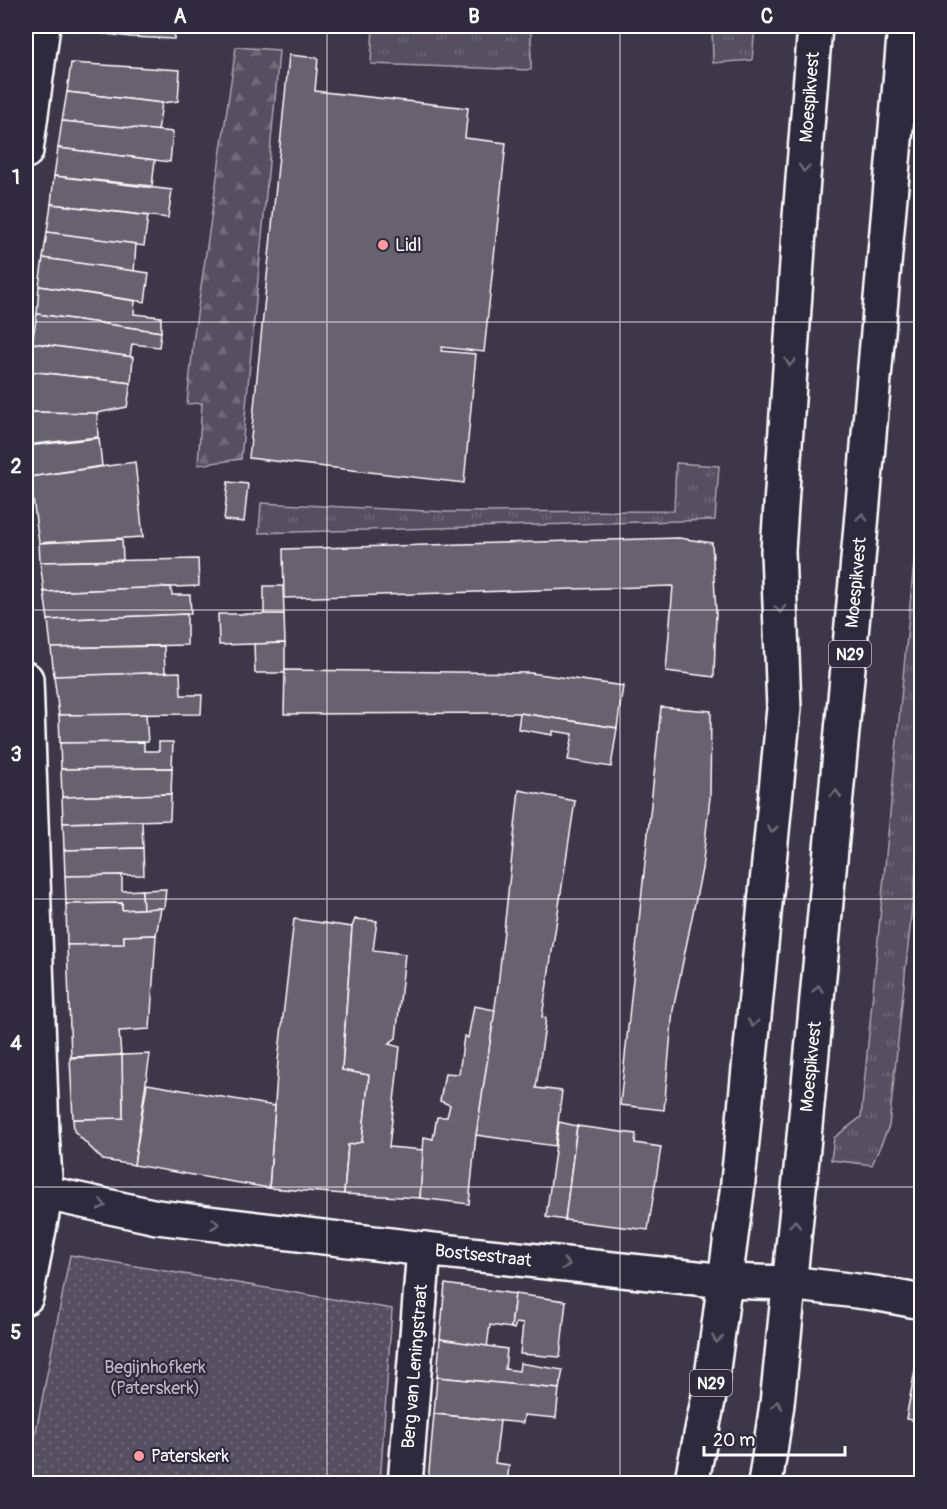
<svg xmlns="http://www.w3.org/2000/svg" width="947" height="1509" viewBox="0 0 947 1509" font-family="Pangolin,sans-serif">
  <defs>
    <pattern id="grass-tufts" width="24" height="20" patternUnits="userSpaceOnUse" patternTransform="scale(1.5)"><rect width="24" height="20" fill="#555060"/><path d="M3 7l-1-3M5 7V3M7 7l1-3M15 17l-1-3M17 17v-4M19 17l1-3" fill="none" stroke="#6e6a78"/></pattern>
    <pattern id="forest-firs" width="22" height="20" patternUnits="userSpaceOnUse" patternTransform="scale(1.5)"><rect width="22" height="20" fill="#555060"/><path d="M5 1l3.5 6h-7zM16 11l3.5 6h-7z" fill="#6e6a78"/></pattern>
    <pattern id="park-dots" width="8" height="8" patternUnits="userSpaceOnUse" patternTransform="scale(1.5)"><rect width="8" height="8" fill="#555060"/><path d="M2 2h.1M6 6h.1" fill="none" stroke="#6e6a78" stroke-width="1.8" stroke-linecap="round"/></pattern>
  </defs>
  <rect width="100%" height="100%" fill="#3c3749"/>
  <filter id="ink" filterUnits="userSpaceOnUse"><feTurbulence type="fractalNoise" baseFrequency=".0167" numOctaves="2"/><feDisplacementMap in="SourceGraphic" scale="12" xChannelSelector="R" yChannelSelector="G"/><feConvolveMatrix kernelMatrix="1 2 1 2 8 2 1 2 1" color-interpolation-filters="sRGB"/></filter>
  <g filter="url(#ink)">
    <g fill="url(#grass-tufts)" stroke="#aaa8b0" stroke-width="1.5">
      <polygon points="373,26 755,26 752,60 713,63 712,27 531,29 531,70 371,64"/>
      <polygon points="676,463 719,466 715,520 259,533 261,503 449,512 674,511"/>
      <polygon points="921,489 921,823 889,1126 872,1165 831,1160 834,1138 861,1117"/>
      <polygon points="921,1038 922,1111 921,1111 914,1108"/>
    </g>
    <polygon fill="url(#forest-firs)" stroke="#aaa8b0" stroke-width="1.5" points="236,47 279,50 276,88 241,459 198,465 202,403 187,404 194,335"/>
    <polygon fill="url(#park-dots)" stroke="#aaa8b0" stroke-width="1.5" points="70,1255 392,1309 380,1483 26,1483"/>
    <g fill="#666270" stroke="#fff" stroke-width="1.5">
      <polygon points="76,26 175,26 174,39 131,37 75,30"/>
      <polygon points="289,55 318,58 315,91 468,108 465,138 506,143 484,352 442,347 441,351 476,354 464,483 249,458"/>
      <polygon points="71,63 180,70 178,101 162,103 67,92"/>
      <polygon points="67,92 162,103 158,131 62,121"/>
      <polygon points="62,121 173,132 170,162 58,148"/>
      <polygon points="58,148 155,160 152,186 54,176"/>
      <polygon points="54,176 172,190 168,218 51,204"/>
      <polygon points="51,204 148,216 144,246 47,232"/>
      <polygon points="47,232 136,244 134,272 43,258"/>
      <polygon points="43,258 149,273 145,302 39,286"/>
      <polygon points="39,286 135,301 134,314 161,317 161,332 37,314"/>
      <polygon points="37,314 161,332 159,347 132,344 130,357 32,343"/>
      <polygon points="32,343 133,357 131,383 28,371"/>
      <polygon points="28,371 131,383 127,407 97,413 26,412"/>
      <polygon points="26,412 97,413 98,437 26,445"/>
      <polygon points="99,438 102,466 30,477 27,446"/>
      <polygon points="135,462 143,537 39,543 30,477"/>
      <polygon points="228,482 248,484 244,522 224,520"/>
      <polygon points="679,538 712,543 716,612 714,677 666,671 673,586 284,598 283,549"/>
      <polygon points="122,539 123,560 40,562 39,543"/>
      <polygon points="198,559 199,586 44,592 40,562"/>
      <polygon points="264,586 283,586 284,614 264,614"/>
      <polygon points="171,587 172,595 190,595 191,614 48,620 44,592"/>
      <polygon points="187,614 187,645 51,648 48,620"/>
      <polygon points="218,614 284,614 285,643 219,645"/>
      <polygon points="285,643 285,673 255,673 254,644"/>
      <polygon points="164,646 165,673 54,676 51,648"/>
      <polygon points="285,670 531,673 623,686 617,728 520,713 284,714"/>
      <polygon points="180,672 181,695 202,695 201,714 59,715 54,676"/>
      <polygon points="661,707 711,711 710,797 702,869 673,1010 664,1110 620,1105"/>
      <polygon points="520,713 617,728 611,767 568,760 573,734 553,731 553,735 518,729"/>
      <polygon points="146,714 148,742 60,743 59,715"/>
      <polygon points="144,742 144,751 159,751 159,742 173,742 172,768 61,769 60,743"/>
      <polygon points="172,768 171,794 62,797 61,769"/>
      <polygon points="519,790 575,801 542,1017 546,1018 536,1088 562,1091 555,1146 476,1135 498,986"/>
      <polygon points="171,794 170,820 63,823 62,797"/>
      <polygon points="142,821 143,848 64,850 63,823"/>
      <polygon points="143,848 144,875 65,876 64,850"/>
      <polygon points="122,875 122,891 142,890 143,909 122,910 122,903 66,904 65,876"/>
      <polygon points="166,889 164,908 143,909 142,890"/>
      <polygon points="122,903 122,910 161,908 156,935 124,936 124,944 67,945 66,904"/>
      <polygon points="294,919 352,927 342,1070 369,1075 362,1142 348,1145 344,1194 269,1188 278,1061"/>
      <polygon points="355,919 377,921 373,950 405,954 396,1038 388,1044 400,1047 389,1147 424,1150 420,1198 344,1194 348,1145 362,1142 369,1075 342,1070 352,927"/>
      <polygon points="156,935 150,1029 119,1031 121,1055 71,1057 67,945 124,944 124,936"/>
      <polygon points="474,1006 495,1010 476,1135 469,1204 420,1198 424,1137 433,1139 437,1117 447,1117 450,1105 440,1101 445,1073 459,1074 464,1036 468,1038"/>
      <polygon points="150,1054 134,1165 103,1160 74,1131 73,1119 123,1118 122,1055"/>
      <polygon points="122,1055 123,1118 73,1119 70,1058"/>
      <polygon points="147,1084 275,1106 269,1188 134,1165"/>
      <polygon points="559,1122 577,1126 565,1220 546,1217"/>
      <polygon points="577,1126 636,1134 635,1143 661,1147 648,1230 565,1220"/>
      <polygon points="445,1284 515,1294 511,1328 490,1325 487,1347 440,1339"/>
      <polygon points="515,1294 566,1301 560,1357 520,1354 523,1324 516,1323 514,1329 511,1328"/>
      <polygon points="440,1339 507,1349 505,1369 519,1371 520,1363 563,1370 559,1389 437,1377"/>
      <polygon points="920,1343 922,1343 922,1422 906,1419"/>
      <polygon points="437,1377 559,1389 556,1418 524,1415 523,1423 434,1414"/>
      <polygon points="434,1414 500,1421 495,1463 509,1465 507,1484 428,1482"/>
    </g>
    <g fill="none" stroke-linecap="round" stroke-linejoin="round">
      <defs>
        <g id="street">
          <polyline points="26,151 43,26"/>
          <polyline points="26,679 42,1133 46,1193 26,1297"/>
          <path id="s1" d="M 46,1193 L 157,1217 L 424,1249 L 725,1281 L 789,1283 L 874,1293 L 922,1302"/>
          <path id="s2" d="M 405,1484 L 424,1249"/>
        </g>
        <g id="primary">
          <path id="s3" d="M 691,1484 L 710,1391 L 737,1192 L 784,708 L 778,551 L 800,217 L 815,26"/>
          <path id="s4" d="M 765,1484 L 777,1404 L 801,1169 L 857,571 L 905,26"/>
        </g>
      </defs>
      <use href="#street" stroke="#fff" stroke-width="38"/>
      <use href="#primary" stroke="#fff" stroke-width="38"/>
      <use href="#street" stroke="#2f2a3d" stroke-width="33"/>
      <use href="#primary" stroke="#2f2a3d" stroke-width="33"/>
    </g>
    <defs><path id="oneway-chevron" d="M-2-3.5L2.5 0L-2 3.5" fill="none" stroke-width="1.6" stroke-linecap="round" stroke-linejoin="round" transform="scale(1.5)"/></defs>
    <g stroke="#6d6a77">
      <use href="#oneway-chevron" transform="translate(804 168) rotate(95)"/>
      <use href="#oneway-chevron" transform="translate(790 362) rotate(94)"/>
      <use href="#oneway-chevron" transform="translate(862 517) rotate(-85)"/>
      <use href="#oneway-chevron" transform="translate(780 609) rotate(88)"/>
      <use href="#oneway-chevron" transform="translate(836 794) rotate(-85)"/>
      <use href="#oneway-chevron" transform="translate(772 829) rotate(96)"/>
      <use href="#oneway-chevron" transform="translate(818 989) rotate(-85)"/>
      <use href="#oneway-chevron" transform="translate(753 1023) rotate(95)"/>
      <use href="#oneway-chevron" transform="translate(102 1205) rotate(12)"/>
      <use href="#oneway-chevron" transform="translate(215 1224) rotate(7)"/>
      <use href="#oneway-chevron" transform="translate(795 1224) rotate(-84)"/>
      <use href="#oneway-chevron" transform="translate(566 1264) rotate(6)"/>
      <use href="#oneway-chevron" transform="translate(717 1339) rotate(98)"/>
      <use href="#oneway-chevron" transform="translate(777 1405) rotate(-84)"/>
    </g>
  </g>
  <path fill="none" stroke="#fff" stroke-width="1.5" stroke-opacity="0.55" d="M 327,26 L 327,1484M 620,26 L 620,1484M 26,322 L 922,322M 26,610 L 922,610M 26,899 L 922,899M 26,1187 L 922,1187"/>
  <g fill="#ff9aa2" stroke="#2f2a3d" stroke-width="2">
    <circle cx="383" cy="245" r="6"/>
    <circle cx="139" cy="1456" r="6"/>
  </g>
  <g text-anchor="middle" stroke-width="4.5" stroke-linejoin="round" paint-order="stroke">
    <g fill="#2f2a3d" stroke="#c1bfc5" stroke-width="1.5">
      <rect x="829" y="641" width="42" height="26" rx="4.5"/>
      <rect x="690" y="1370" width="42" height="26" rx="4.5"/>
    </g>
    <g font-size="16" font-weight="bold" fill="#fff">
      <text x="850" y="660">N29</text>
      <text x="711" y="1389">N29</text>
    </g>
    <g font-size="18" fill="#fff" stroke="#2f2a3d">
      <text dy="6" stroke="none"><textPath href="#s3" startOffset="1394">Moespikvest</textPath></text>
      <text dy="6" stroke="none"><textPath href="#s4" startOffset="906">Moespikvest</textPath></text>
      <text dy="6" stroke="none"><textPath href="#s4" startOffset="420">Moespikvest</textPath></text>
      <text dy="6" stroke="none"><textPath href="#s1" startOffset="442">Bostsestraat</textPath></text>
      <text dy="6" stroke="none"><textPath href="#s2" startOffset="118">Berg van Leningstraat</textPath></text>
    </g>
    <g font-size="18" fill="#fff" stroke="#2f2a3d" text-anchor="start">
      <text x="395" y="251">Lidl</text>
      <text x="151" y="1462">Paterskerk</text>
    </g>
    <g font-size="18" fill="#bbb9bf" stroke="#2f2a3d">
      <text x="155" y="1373">Begijnhofkerk<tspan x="155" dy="21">(Paterskerk)</tspan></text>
    </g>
  </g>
  <rect width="947" height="1509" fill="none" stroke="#2f2a3d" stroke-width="66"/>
  <path d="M704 1446v9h141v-9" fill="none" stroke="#ffffff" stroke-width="3"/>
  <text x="713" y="1446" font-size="18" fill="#ffffff" stroke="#2f2a3d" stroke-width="4.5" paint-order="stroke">20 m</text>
  <rect x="33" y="33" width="881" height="1443" fill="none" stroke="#fff" stroke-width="2"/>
  <g font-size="20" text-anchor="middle" font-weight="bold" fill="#fff">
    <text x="180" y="23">A</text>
    <text x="474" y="23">B</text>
    <text x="767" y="23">C</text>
    <text x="16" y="184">1</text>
    <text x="16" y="473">2</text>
    <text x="16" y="761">3</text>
    <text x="16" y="1050">4</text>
    <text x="16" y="1339">5</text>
  </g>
</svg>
